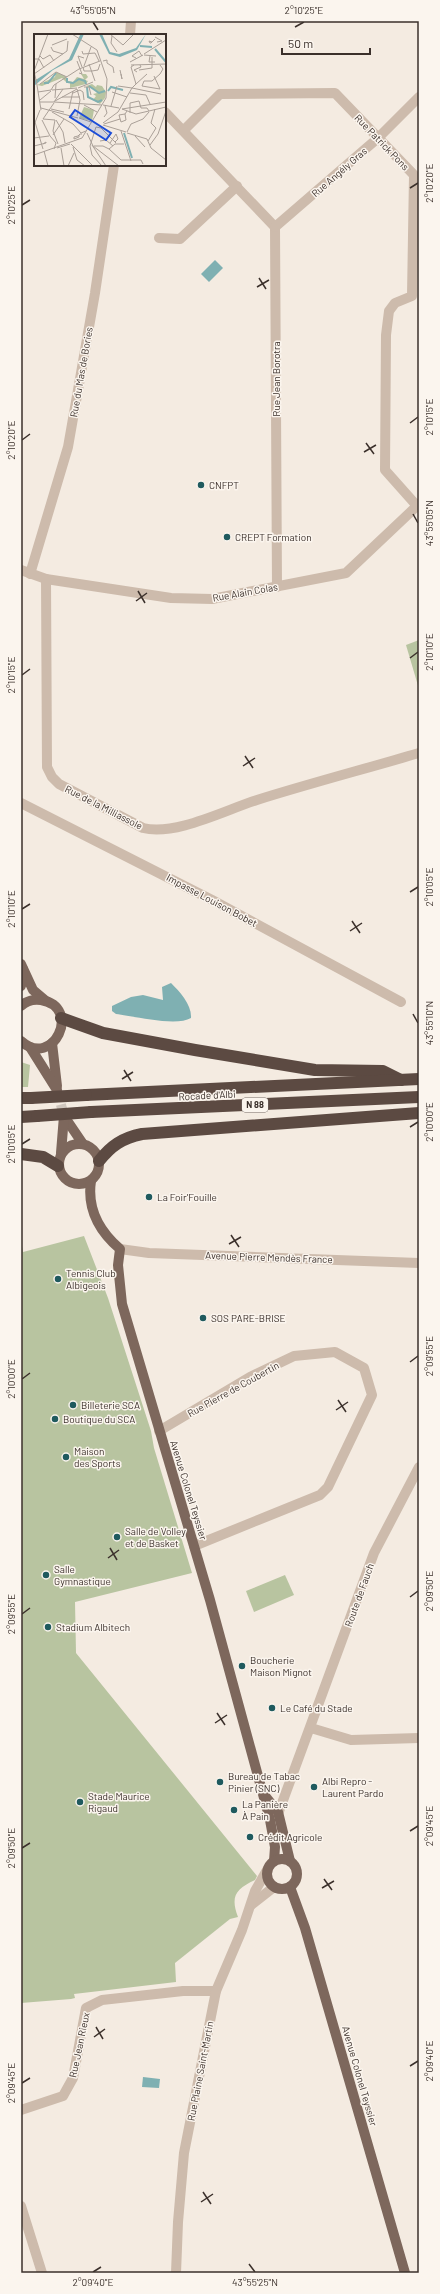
<svg xmlns="http://www.w3.org/2000/svg" width="440" height="2294" viewBox="0 0 440 2294" font-family="Barlow,sans-serif">
  <rect width="100%" height="100%" fill="#f4ebe1"/>
  <g fill="#b8c4a0">
    <polygon points="419,640 419,689 406,645"/>
    <polygon points="21,1062 30,1065 28,1087 21,1087"/>
    <path d="M 84,1236 L 108,1298 L 151,1431 L 154,1448 L 192,1573 L 75,1602 L 76,1653 L 257,1876 L 255,1880 C 236,1889 230,1896 238,1917 L 230,1919 L 175,1963 L 176,1982 L 74,1994 L 75,1998 L 71,1999 L 21,2003 L 21,1240 L 23,1252 Z"/>
    <polygon points="285,1575 294,1595 254,1612 246,1591"/>
  </g>
  <g fill="#7fb0b2">
    <polygon points="215,260 223,268 209,282 201,274"/>
    <path d="M 171,983 C 180,992 192,1005 191,1018 C 176,1027 134,1016 116,1014 L 112,1011 L 112,1006 L 131,997 L 143,995 L 163,1000 L 162,987 Z"/>
    <polygon points="143,2077 160,2079 159,2088 142,2087"/>
  </g>
  <g fill="none" stroke-linecap="round" stroke-linejoin="round">
    <polyline stroke="#cfc6bd" stroke-width="10" stroke-dasharray="10 5" stroke-linecap="butt" points="57,1090 64,1116"/>
    <g stroke="#cdbbac" stroke-width="10">
      <polyline points="130,35 131,21"/>
      <polyline points="165,112 275,227 277,587"/>
      <polyline points="184,130 220,94 335,93 414,175 412,296 395,303 389,311 386,335 385,470 417,506"/>
      <polyline points="275,227 378,138 419,97"/>
      <polyline points="159,238 180,239 237,186"/>
      <polyline points="21,570 46,579 171,598 212,599 346,573 419,504"/>
      <polyline points="30,574 68,447 95,293 114,165"/>
      <path d="M 46,579 L 47,767 L 52,777 L 59,784 L 143,828 C 176,836 225,810 257,800 C 311,783 365,769 419,753"/>
      <polyline points="21,803 212,900 401,1002"/>
      <polyline points="120,1249 149,1253 419,1263"/>
      <polyline points="159,1431 250,1377 294,1356 335,1352 364,1368 372,1395 328,1487 320,1495 194,1546"/>
      <polyline points="311,1728 351,1740 419,1738"/>
      <polyline points="278,1814 374,1553 419,1467"/>
      <polyline points="251,1905 274,1887"/>
      <polyline points="21,2110 63,2096 73,2078 86,2008 102,2000 183,1991 216,1991"/>
      <polyline points="21,2206 42,2273"/>
      <polyline points="176,2273 178,2222 184,2153 216,1991 242,1930 255,1891 267,1870"/>
    </g>
    <g stroke="#7d675c" stroke-width="10">
      <polyline points="21,964 33,990 46,1001"/>
      <polyline points="21,986 23,969"/>
      <path d="M 21,1006 C 26,1001 34,999 41,1000 C 83,1007 53,1070 21,1041"/>
      <polyline points="52,1043 57,1086"/>
      <polyline points="30,1047 57,1090"/>
      <polyline points="64,1116 83,1144"/>
      <circle cx="79" cy="1164" r="20"/>
      <polyline points="61,1153 64,1116"/>
      <path d="M 91,1181 C 87,1208 99,1231 120,1249 L 118,1265 L 122,1304 L 210,1600 L 270,1820 L 275,1847 L 274,1861"/>
      <polyline points="266,1797 278,1812 290,1861"/>
      <circle cx="282" cy="1874" r="15"/>
      <polyline points="290,1887 305,1928 405,2273"/>
    </g>
    <g stroke="#5c4a42" stroke-width="12">
      <polyline points="61,1018 103,1033 195,1050 315,1070 383,1071 401,1080"/>
      <polyline points="86,1095 419,1079"/>
      <polyline points="21,1098 31,1098"/>
      <polyline points="91,1112 419,1097"/>
      <polyline points="21,1117 37,1116"/>
      <polyline points="21,1154 43,1157 58,1166"/>
      <path d="M 99,1161 C 111,1146 122,1138 142,1134 L 419,1113"/>
    </g>
    <g stroke="#5c4a42" stroke-width="12">
      <polyline points="31,1098 86,1095"/>
      <polyline points="37,1116 91,1112"/>
    </g>
  </g>
  <path fill="none" stroke="#3b302b" stroke-width="1.5" d="M 93,22 L 98,30M 295,27 L 304,22M 410,188 L 418,183M 22,205 L 30,200M 259,278 L 266,289M 257,287 L 269,280M 410,423 L 418,417M 22,440 L 30,434M 366,443 L 374,454M 364,452 L 376,445M 413,514 L 418,523M 138,591 L 145,603M 136,601 L 147,593M 410,658 L 418,652M 22,675 L 30,669M 245,756 L 253,768M 243,766 L 255,758M 410,892 L 418,887M 22,909 L 30,904M 352,921 L 360,933M 350,931 L 362,923M 413,1014 L 418,1023M 124,1070 L 131,1081M 122,1079 L 133,1072M 410,1127 L 418,1122M 22,1144 L 30,1139M 231,1235 L 239,1247M 229,1244 L 241,1237M 410,1362 L 418,1356M 22,1379 L 30,1373M 338,1400 L 346,1412M 336,1410 L 348,1402M 110,1548 L 117,1560M 108,1558 L 119,1550M 410,1597 L 418,1591M 22,1614 L 30,1608M 217,1713 L 225,1725M 215,1723 L 227,1715M 410,1831 L 418,1826M 22,1848 L 30,1843M 324,1879 L 332,1890M 322,1888 L 334,1881M 96,2027 L 103,2039M 94,2037 L 105,2029M 410,2066 L 418,2061M 22,2083 L 30,2078M 203,2192 L 211,2204M 201,2202 L 213,2194M 249,2264 L 255,2272M 93,2272 L 101,2267"/>
  <g fill="#1f5a5e" stroke="#fbf5ee" stroke-width="1.5">
    <circle cx="201" cy="485" r="4"/>
    <circle cx="227" cy="537" r="4"/>
    <circle cx="149" cy="1197" r="4"/>
    <circle cx="58" cy="1279" r="4"/>
    <circle cx="203" cy="1318" r="4"/>
    <circle cx="73" cy="1405" r="4"/>
    <circle cx="55" cy="1419" r="4"/>
    <circle cx="66" cy="1457" r="4"/>
    <circle cx="117" cy="1537" r="4"/>
    <circle cx="46" cy="1575" r="4"/>
    <circle cx="48" cy="1627" r="4"/>
    <circle cx="242" cy="1666" r="4"/>
    <circle cx="272" cy="1708" r="4"/>
    <circle cx="220" cy="1782" r="4"/>
    <circle cx="314" cy="1787" r="4"/>
    <circle cx="80" cy="1802" r="4"/>
    <circle cx="234" cy="1810" r="4"/>
    <circle cx="250" cy="1837" r="4"/>
  </g>
  <g text-anchor="middle" stroke-width="3" stroke-linejoin="round" paint-order="stroke">
    <rect fill="#fbf5ee" stroke="#756b66" stroke-width="1" x="242" y="1098" width="26" height="14" rx="3"/>
    <g font-size="9" font-weight="bold" fill="#3b302b">
      <text x="255" y="1108">N 88</text>
    </g>
    <g font-size="10" fill="#3b302b" stroke="#fbf5ee">
      <text transform="translate(382 142) rotate(46)" y="4">Rue Patrick Pons</text>
      <text transform="translate(339 172) rotate(-41)" y="4">Rue Angély Gras</text>
      <text transform="translate(81 372) rotate(-80)" y="4">Rue du Mas de Bories</text>
      <text transform="translate(276 379) rotate(-90)" y="4">Rue Jean Borotra</text>
      <text transform="translate(245 592) rotate(-10)" y="4">Rue Alain Colas</text>
      <text transform="translate(104 807) rotate(27)" y="4">Rue de la Milliassole</text>
      <text transform="translate(212 900) rotate(28)" y="4">Impasse Louison Bobet</text>
      <text transform="translate(207 1095) rotate(-3)" y="4">Rocade d'Albi</text>
      <text transform="translate(269 1257) rotate(2)" y="4">Avenue Pierre Mendès France</text>
      <text transform="translate(233 1389) rotate(-29)" y="4">Rue Pierre de Coubertin</text>
      <text transform="translate(189 1490) rotate(73)" y="4">Avenue Colonel Teyssier</text>
      <text transform="translate(359 1595) rotate(-70)" y="4">Route de Fauch</text>
      <text transform="translate(79 2045) rotate(-78)" y="4">Rue Jean Rieux</text>
      <text transform="translate(200 2071) rotate(-79)" y="4">Rue Plaine Saint-Martin</text>
      <text transform="translate(360 2076) rotate(74)" y="4">Avenue Colonel Teyssier</text>
    </g>
    <g font-size="10" fill="#3b302b" stroke="#fbf5ee" text-anchor="start">
      <text x="209" y="489">CNFPT</text>
      <text x="235" y="541">CREPT Formation</text>
      <text x="157" y="1201">La Foir'Fouille</text>
      <text x="66" y="1277">Tennis Club<tspan x="66" dy="12">Albigeois</tspan></text>
      <text x="211" y="1322">SOS PARE-BRISE</text>
      <text x="81" y="1409">Billeterie SCA</text>
      <text x="63" y="1423">Boutique du SCA</text>
      <text x="74" y="1455">Maison<tspan x="74" dy="12">des Sports</tspan></text>
      <text x="125" y="1535">Salle de Volley<tspan x="125" dy="12">et de Basket</tspan></text>
      <text x="54" y="1573">Salle<tspan x="54" dy="12">Gymnastique</tspan></text>
      <text x="56" y="1631">Stadium Albitech</text>
      <text x="250" y="1664">Boucherie<tspan x="250" dy="12">Maison Mignot</tspan></text>
      <text x="280" y="1712">Le Café du Stade</text>
      <text x="228" y="1780">Bureau de Tabac<tspan x="228" dy="12">Pinier (SNC)</tspan></text>
      <text x="322" y="1785">Albi Repro -<tspan x="322" dy="12">Laurent Pardo</tspan></text>
      <text x="88" y="1800">Stade Maurice<tspan x="88" dy="12">Rigaud</tspan></text>
      <text x="242" y="1808">La Panière<tspan x="242" dy="12">À Pain</tspan></text>
      <text x="258" y="1841">Crédit Agricole</text>
    </g>
  </g>
  <g transform="translate(34 34)">
    <rect width="132" height="132" fill="#f4ebe1"/>
    <path d="M 22,38 L 31,42 L 34,47 L 39,48 L 43,43 L 50,45 L 47,40 L 52,40 L 54,43 L 51,46 L 54,47 L 52,50 L 36,54 L 36,49 L 33,49 L 28,44 L 8,52 L 3,51 L 21,43 ZM 58,50 L 62,53 L 63,51 L 68,52 L 72,58 L 71,64 L 66,70 L 59,66 L 62,62 L 59,60 L 63,59 L 61,56 L 52,52 ZM 50,73 L 60,76 L 58,87 L 45,84 Z" fill="#b8c4a0"/>
    <path d="M 50,0 L 38,26 L 19,36 L 0,52 L 0,47 L 35,25 L 46,1 ZM 65,0 L 68,0 L 76,18 L 85,20 L 102,14 L 112,0 L 103,16 L 86,23 L 75,20 Z" fill="#7fb0b2"/>
    <path fill="none" stroke="#7fb0b2" stroke-width="2" d="M 106,12 L 118,13M 121,15 L 132,28M 33,44 L 33,48 L 39,49 L 45,45 L 51,47 L 52,50M 10,49 L 14,49 L 22,39M 55,52 L 65,59 L 71,57M 53,53 L 54,63 L 64,68 L 68,66M 74,57 L 77,53 L 89,56M 90,99 L 98,124"/>
    <path fill="none" stroke="#aaa098" stroke-width="1" d="M 76,0 L 89,11 L 100,0M 78,2 L 77,9 L 83,18M 121,3 L 128,7 L 123,8M 118,8 L 115,7 L 116,9 L 117,9 L 121,5M 18,11 L 33,5M 17,13 L 19,17 L 29,20M 48,17 L 49,20 L 61,19 L 65,27M 110,20 L 132,6M 110,21 L 122,22M 6,22 L 9,25 L 16,21 L 20,27M 116,22 L 115,28 L 121,28M 102,24 L 98,22 L 105,17 L 108,22M 0,25 L 5,25 L 10,34M 43,27 L 48,40 L 45,39M 69,27 L 73,26 L 73,29 L 79,33 L 80,39M 96,28 L 109,21M 55,30 L 61,47M 97,31 L 132,30M 50,32 L 57,13M 48,33 L 44,22 L 50,24M 49,33 L 50,37 L 58,37M 86,36 L 88,45 L 87,40M 105,36 L 118,34 L 118,23M 58,37 L 64,36 L 66,30M 103,38 L 100,36 L 107,33 L 106,31M 0,40 L 33,17 L 34,7M 120,42 L 126,55M 2,45 L 7,76M 2,46 L 0,37 L 14,0M 6,50 L 22,38 L 33,43M 102,50 L 113,40M 84,52 L 98,54M 50,53 L 55,53 L 57,61M 44,54 L 59,48M 98,54 L 102,50 L 97,33 L 100,31M 98,54 L 127,60M 126,55 L 108,52 L 110,47 L 118,47 L 126,40 L 129,35 L 126,31M 17,56 L 20,51 L 45,35 L 66,27M 18,56 L 43,54M 4,58 L 17,56M 78,58 L 93,63M 39,59 L 46,56 L 49,58 L 50,66M 96,59 L 112,61 L 116,70M 28,63 L 46,63M 21,64 L 22,50M 6,66 L 17,57M 21,67 L 43,55M 6,68 L 20,68M 20,68 L 68,71M 20,68 L 29,55M 50,71 L 63,78M 69,71 L 85,74M 77,72 L 83,52M 7,74 L 44,84M 17,75 L 30,78M 35,75 L 39,57M 88,75 L 132,68M 88,75 L 102,80 L 115,77M 115,77 L 132,73M 18,78 L 39,90 L 47,99 L 52,97M 96,79 L 96,69 L 105,67 L 107,74 L 113,74 L 115,77M 91,80 L 85,81 L 87,88 L 92,86 L 91,80 L 93,77M 43,82 L 46,66 L 43,55M 70,83 L 73,79 L 71,72M 45,84 L 57,88M 9,85 L 21,86M 9,85 L 20,69M 8,86 L 16,102M 21,86 L 19,97 L 24,110M 22,86 L 29,98 L 31,109M 1,88 L 9,115M 69,89 L 84,78 L 98,54M 70,90 L 86,85M 0,91 L 6,76M 69,91 L 92,98M 67,94 L 62,93 L 56,112 L 58,121 L 68,132M 67,94 L 82,109M 87,97 L 97,127M 93,98 L 97,90 L 109,85 L 115,78M 53,99 L 59,112 L 85,132M 93,99 L 113,105 L 117,114 L 132,126M 19,101 L 30,85M 45,101 L 45,103 L 40,105 L 40,103 L 44,102 L 46,100 L 48,100M 16,102 L 22,109 L 20,115M 101,102 L 111,113M 0,104 L 15,102M 66,107 L 72,106 L 79,112M 114,107 L 122,94 L 117,89 L 121,75M 76,109 L 82,100 L 84,105 L 81,108M 37,110 L 59,132M 58,111 L 72,132M 116,111 L 124,100 L 132,77M 0,112 L 12,109 L 12,108 L 9,110M 60,112 L 69,112 L 75,115 L 81,110 L 90,110M 39,113 L 43,126 L 51,132M 23,114 L 36,110M 27,114 L 30,132M 75,115 L 87,126 L 107,126 L 109,130M 10,117 L 14,132M 0,121 L 48,104 L 72,64 L 73,45 L 63,16 L 38,0M 34,132 L 40,119"/>
    <path fill="#1d4ed8" fill-opacity="0.15" stroke="#1d4ed8" stroke-width="2" d="M 41,76 L 77,99 L 72,106 L 36,83 Z"/>
    <rect width="132" height="132" fill="none" stroke="#3b302b" stroke-width="2"/>
  </g>
  <rect width="440" height="2294" fill="none" stroke="#fbf5ee" stroke-width="44"/>
  <path d="M282 48v6h88v-6" fill="none" stroke="#3b302b" stroke-width="2"/>
  <text x="288" y="48" font-size="12" fill="#3b302b" stroke="#fbf5ee" stroke-width="3" paint-order="stroke">50 m</text>
  <rect x="22" y="22" width="396" height="2250" fill="none" stroke="#3b302b" stroke-width="1.5"/>
  <g font-size="10" text-anchor="middle" fill="#3b302b">
    <text x="93" y="14">43°55'05"N</text>
    <text x="304" y="14">2°10'25"E</text>
    <text transform="translate(429 183) rotate(-90)" y="4">2°10'20"E</text>
    <text transform="translate(11 205) rotate(-90)" y="4">2°10'25"E</text>
    <text transform="translate(429 417) rotate(-90)" y="4">2°10'15"E</text>
    <text transform="translate(11 440) rotate(-90)" y="4">2°10'20"E</text>
    <text transform="translate(429 523) rotate(-90)" y="4">43°55'05"N</text>
    <text transform="translate(429 652) rotate(-90)" y="4">2°10'10"E</text>
    <text transform="translate(11 675) rotate(-90)" y="4">2°10'15"E</text>
    <text transform="translate(429 887) rotate(-90)" y="4">2°10'05"E</text>
    <text transform="translate(11 909) rotate(-90)" y="4">2°10'10"E</text>
    <text transform="translate(429 1023) rotate(-90)" y="4">43°55'10"N</text>
    <text transform="translate(429 1122) rotate(-90)" y="4">2°10'00"E</text>
    <text transform="translate(11 1144) rotate(-90)" y="4">2°10'05"E</text>
    <text transform="translate(429 1356) rotate(-90)" y="4">2°09'55"E</text>
    <text transform="translate(11 1379) rotate(-90)" y="4">2°10'00"E</text>
    <text transform="translate(429 1591) rotate(-90)" y="4">2°09'50"E</text>
    <text transform="translate(11 1614) rotate(-90)" y="4">2°09'55"E</text>
    <text transform="translate(429 1826) rotate(-90)" y="4">2°09'45"E</text>
    <text transform="translate(11 1848) rotate(-90)" y="4">2°09'50"E</text>
    <text transform="translate(429 2061) rotate(-90)" y="4">2°09'40"E</text>
    <text transform="translate(11 2083) rotate(-90)" y="4">2°09'45"E</text>
    <text x="93" y="2286">2°09'40"E</text>
    <text x="255" y="2286">43°55'25"N</text>
  </g>
</svg>
